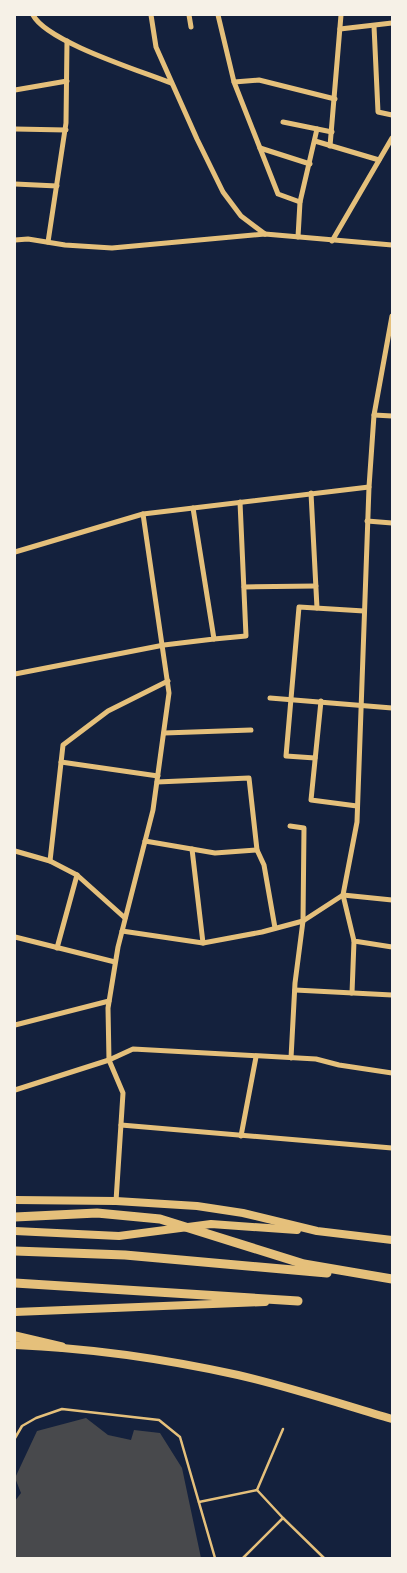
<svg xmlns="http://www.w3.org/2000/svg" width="407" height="1573" viewBox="0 0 407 1573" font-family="Cabin,sans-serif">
  <rect width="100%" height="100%" fill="#14213d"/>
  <polygon fill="#48494c" points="86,1418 108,1435 131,1440 134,1430 160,1433 182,1468 201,1558 15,1558 15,1501 21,1493 15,1478 37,1431"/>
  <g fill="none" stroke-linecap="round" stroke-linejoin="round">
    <g stroke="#e5c07b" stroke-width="2.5">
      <polyline points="283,1429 257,1490 283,1518"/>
      <polyline points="15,1438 22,1426 36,1418 62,1409 159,1420 180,1437 215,1558"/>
      <polyline points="199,1502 257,1490"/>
      <polyline points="243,1558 283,1518 324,1558"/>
    </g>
    <g stroke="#e5c07b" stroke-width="5">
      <path d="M 33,15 C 47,42 141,71 171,83"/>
      <polyline points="151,15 156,47 197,139 223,192 241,216 265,234"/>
      <polyline points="189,15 191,27"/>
      <polyline points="218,15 234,82 278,194 300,202"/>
      <polyline points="374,26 378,112 392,115"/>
      <polyline points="340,29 392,23"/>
      <polyline points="234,82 259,80 335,99"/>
      <polyline points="15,90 67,81"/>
      <polyline points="283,122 332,132"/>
      <polyline points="15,129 66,130"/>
      <polyline points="315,141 379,160"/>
      <polyline points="330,146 341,15"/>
      <polyline points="260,148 310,164"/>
      <polyline points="15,184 57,186"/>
      <polyline points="298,237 300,202 317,129"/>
      <polyline points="15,240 28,239 65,245 112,248 265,234 392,245"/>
      <polyline points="332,241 392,138"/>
      <polyline points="48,242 66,123 67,41"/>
      <polyline points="392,316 374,415 369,487 357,822 343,895 354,941 392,947"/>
      <polyline points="374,415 392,416"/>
      <polyline points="311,493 317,608"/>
      <polyline points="367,521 392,523"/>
      <polyline points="15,552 143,514 369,487"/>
      <polyline points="244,587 316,586"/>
      <polyline points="214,639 246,636 240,502"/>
      <polyline points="15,674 164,645 214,639 193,508"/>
      <polyline points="270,698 392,708"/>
      <polyline points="321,701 311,800 357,806"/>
      <polyline points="164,733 251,730"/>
      <polyline points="315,758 286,756 299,607 364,611"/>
      <polyline points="61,762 158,776"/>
      <polyline points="157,782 249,778 257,850 264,865 275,928"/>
      <polyline points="290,826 304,828 303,921 295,983 291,1058"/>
      <polyline points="145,841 215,853 257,850"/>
      <polyline points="192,849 203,943"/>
      <polyline points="15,851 50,861 77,875 125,918"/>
      <polyline points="50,861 63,745 108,711 168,681"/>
      <polyline points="122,931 203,943 262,932 303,921 343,895 392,900"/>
      <polyline points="15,937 115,962"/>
      <polyline points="57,948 77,875"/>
      <polyline points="295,990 392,995"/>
      <polyline points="352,993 354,941"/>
      <polyline points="15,1025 109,1001"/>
      <polyline points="15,1090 109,1060 133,1049 316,1059 339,1065 392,1073"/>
      <polyline points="121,1125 392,1148"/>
      <polyline points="241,1136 256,1057"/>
      <polyline points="116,1201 123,1093 109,1060 108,1008 118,947 153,810 169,693 143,514"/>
    </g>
    <g stroke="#e5c07b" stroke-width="8">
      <polyline points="15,1200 116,1201 197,1206 243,1213 317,1231 392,1240"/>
      <polyline points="15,1231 119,1236 211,1224 297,1230"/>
      <polyline points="15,1312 265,1302"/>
      <path d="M 15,1345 C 90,1348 165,1359 238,1375 C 290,1387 341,1404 392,1419"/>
    </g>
    <polyline stroke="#e5c07b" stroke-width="9" points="15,1336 62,1347"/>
    <g stroke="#e5c07b" stroke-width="9">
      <polyline points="15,1217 97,1213 160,1219 304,1264 392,1279"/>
      <polyline points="15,1251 125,1255 327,1273"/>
      <polyline points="15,1283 298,1301"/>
    </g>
  </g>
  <rect width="407" height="1573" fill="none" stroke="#f6f1e7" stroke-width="32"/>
</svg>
